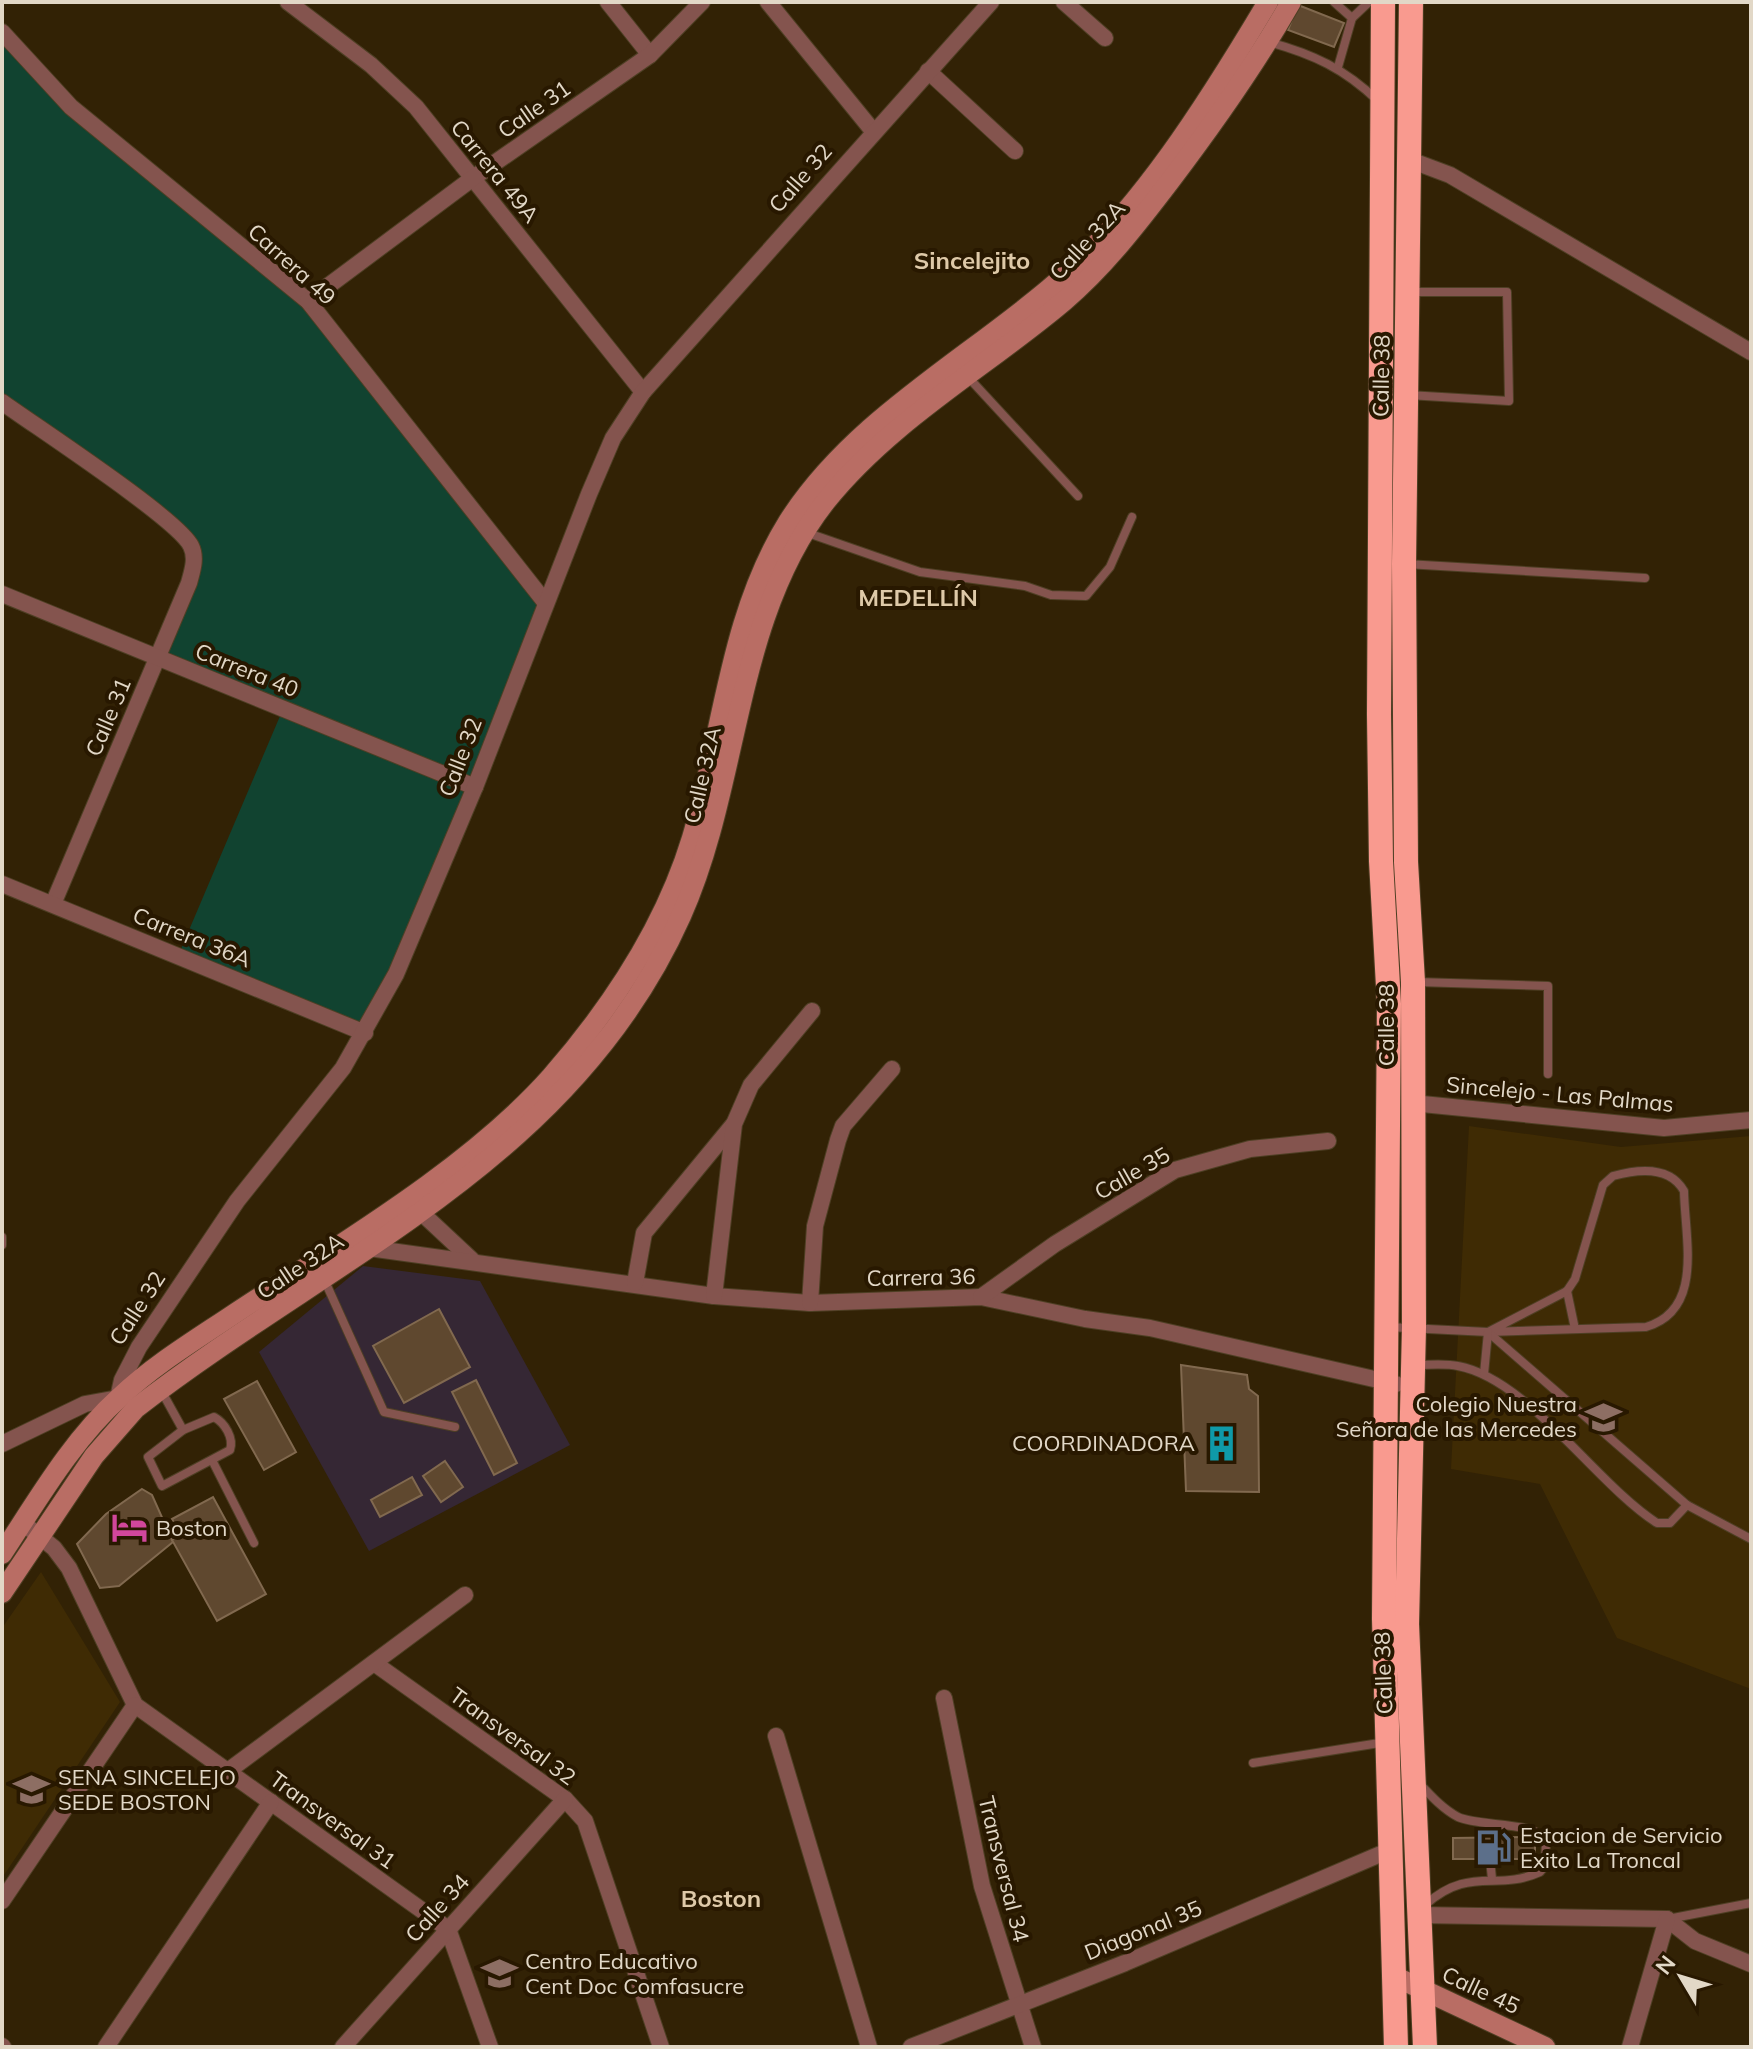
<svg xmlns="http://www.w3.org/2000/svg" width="1753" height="2049" viewBox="0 0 1753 2049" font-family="Mulish,sans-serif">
  <rect width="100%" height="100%" fill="#322205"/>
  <polygon fill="#352734" points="363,1266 480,1281 570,1445 369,1551 259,1352"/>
  <g fill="#3f2b04">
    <polygon points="1469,1126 1621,1147 1751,1136 1751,1689 1617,1638 1540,1484 1451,1469"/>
    <polygon points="41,1572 120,1702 2,1878 2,1628"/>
  </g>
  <polygon fill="#114330" points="2,30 71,107 308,301 545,602 365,1033 178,956 283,709 157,657 189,583 191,546 2,402"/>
  <g fill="#5f482f" stroke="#81694f" stroke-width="2">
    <polygon points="1298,5 1344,23 1334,47 1288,30"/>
    <polygon points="439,1309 470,1367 404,1403 373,1346"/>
    <polygon points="1181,1365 1247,1375 1249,1389 1258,1396 1259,1492 1186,1491"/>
    <polygon points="476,1380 517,1463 494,1475 452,1392"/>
    <polygon points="257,1381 296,1452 264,1470 224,1399"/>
    <polygon points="445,1461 463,1487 441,1502 423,1476"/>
    <polygon points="412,1477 422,1495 380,1517 371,1500"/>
    <polygon points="142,1489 152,1495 173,1542 119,1586 100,1588 77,1544 106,1514"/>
    <polygon points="213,1497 266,1594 217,1621 172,1540 181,1535 172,1519"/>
    <polygon points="1535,1837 1535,1859 1453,1859 1453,1838"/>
  </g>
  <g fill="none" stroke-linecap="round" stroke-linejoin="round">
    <defs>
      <g id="lane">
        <polyline points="1334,2 1352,18 1338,67"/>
        <polyline points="1352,18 1369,2"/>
        <path d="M 1269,42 C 1313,54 1345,69 1378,101"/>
        <polyline points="968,377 1078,496"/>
        <polyline points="1408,395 1509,401 1507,292 1412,292"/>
        <polyline points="805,532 920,572 1025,586 1051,595 1086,596 1110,567 1132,517"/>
        <polyline points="1406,564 1645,578"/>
        <polyline points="1417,982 1548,986 1548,1074"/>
        <polyline points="2,1237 2,1245"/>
        <polyline points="324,1279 384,1412 455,1427"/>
        <polyline points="1567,1291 1575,1329"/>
        <path d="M 1388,1327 L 1488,1332 L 1646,1327 C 1704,1310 1685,1240 1684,1191 C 1670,1166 1638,1169 1613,1176 L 1603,1185 L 1575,1279 L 1567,1291 L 1488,1332"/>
        <polyline points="1489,1333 1687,1505 1751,1539"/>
        <path d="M 1415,1365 C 1429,1365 1445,1363 1458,1366 C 1528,1379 1596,1484 1657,1523 L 1670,1523 L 1687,1505"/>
        <polyline points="1484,1374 1488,1332"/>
        <polyline points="162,1392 183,1430"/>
        <path d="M 214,1417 C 225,1423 234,1438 230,1450 L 162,1486 L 148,1457 L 183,1430 Z"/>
        <polyline points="212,1460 254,1543"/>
        <polyline points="1253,1763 1386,1742"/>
        <path d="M 1420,1784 C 1431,1796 1443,1809 1458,1817 C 1480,1827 1535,1821 1546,1840 L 1545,1866 L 1540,1872 C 1496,1892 1470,1865 1425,1905"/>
        <polyline points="1490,1859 1492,1879"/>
        <polyline points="1668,1919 1751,1903"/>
      </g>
      <g id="street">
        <polyline points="288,2 371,65 416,107 643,392"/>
        <polyline points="608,2 650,55"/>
        <polyline points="768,2 873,131"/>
        <polyline points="1064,2 1105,38"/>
        <polyline points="2,32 71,107 308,301 545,602"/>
        <polyline points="928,71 1015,151"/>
        <polyline points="1410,160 1450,175 1751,352"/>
        <polyline points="308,301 473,178 650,55 702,2"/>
        <path d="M 2,402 C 35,426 178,519 191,546 C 197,558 192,572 189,583 L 53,904"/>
        <polyline points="2,594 475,787"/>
        <polyline points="2,884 365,1033"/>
        <polyline points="1412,1103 1664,1128 1751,1120"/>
        <polyline points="412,1204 472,1260"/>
        <polyline points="369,1248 714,1296 810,1303 981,1297 1085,1319 1150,1328 1396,1384"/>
        <polyline points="635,1283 644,1233 733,1125"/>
        <polyline points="714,1296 734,1124 751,1085 812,1011"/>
        <polyline points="981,1297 1055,1244 1175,1170 1250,1149 1328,1141"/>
        <polyline points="810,1303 815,1226 838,1140 843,1126 892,1069"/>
        <polyline points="2,1444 85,1404 118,1398 122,1380 139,1347 237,1201 343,1068 396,974 475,787 589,494 613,438 643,392 991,2"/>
        <polyline points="23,1523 54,1548 69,1568 135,1705 448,1929 490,2047"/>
        <polyline points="374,1663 565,1799 585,1821 661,2047"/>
        <polyline points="944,1698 982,1886 1033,2047"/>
        <polyline points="776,1736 869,2047"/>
        <polyline points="228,1771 465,1595"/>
        <polyline points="2,1901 135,1705"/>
        <polyline points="1418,1915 1667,1919 1695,1941 1751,1964"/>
        <polyline points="2,2046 3,2047"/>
        <polyline points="106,2047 271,1802"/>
        <polyline points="343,2047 565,1799"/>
        <polyline points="911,2047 1125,1963 1390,1850"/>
        <polyline points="1630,2047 1667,1919"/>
      </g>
      <g id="secondary">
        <path d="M 2,1554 C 37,1501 72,1440 120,1397 C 155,1364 197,1339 237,1312 C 339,1245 470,1168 551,1077 C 612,1007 665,927 692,838 C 723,733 729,617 788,522 C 851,423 961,363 1049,289 C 1138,215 1209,101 1268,2"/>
        <path d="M 2,1593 L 94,1456 L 136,1408 C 335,1254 572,1160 681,916 C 741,782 733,619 826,501 C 891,420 986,367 1064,301 C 1104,267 1138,223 1170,181 C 1214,123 1255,65 1291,2"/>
        <polyline points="1396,1977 1545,2047"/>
      </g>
      <g id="highway">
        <polyline points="1383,2 1379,715 1381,861 1389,1004 1384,1619 1396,2047"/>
        <polyline points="1411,2 1404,564 1406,862 1413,982 1414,1327 1407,1624 1425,2047"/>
      </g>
    </defs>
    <use href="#lane" stroke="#4e3f24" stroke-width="10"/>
    <use href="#street" stroke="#4e3f24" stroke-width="18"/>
    <use href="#secondary" stroke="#4e3f24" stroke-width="22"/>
    <use href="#highway" stroke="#4e3f24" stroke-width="26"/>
    <use href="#lane" stroke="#84544e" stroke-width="8"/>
    <use href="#street" stroke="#84544e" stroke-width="16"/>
    <use href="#secondary" stroke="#b96d64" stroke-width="20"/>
    <use href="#highway" stroke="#f99a8f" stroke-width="24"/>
  </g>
  <defs>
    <symbol id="school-bare" viewBox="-9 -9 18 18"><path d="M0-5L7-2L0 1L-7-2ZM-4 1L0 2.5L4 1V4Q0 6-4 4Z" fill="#8d6e63" stroke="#281800" stroke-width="2.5" paint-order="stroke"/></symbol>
    <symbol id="building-bare" viewBox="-9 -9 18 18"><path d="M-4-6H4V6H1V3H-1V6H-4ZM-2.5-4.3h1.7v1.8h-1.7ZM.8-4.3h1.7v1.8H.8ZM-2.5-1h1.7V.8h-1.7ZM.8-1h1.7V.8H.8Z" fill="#0f9aa8" stroke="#281800" stroke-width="2.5" paint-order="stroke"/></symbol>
    <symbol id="hotel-bare" viewBox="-9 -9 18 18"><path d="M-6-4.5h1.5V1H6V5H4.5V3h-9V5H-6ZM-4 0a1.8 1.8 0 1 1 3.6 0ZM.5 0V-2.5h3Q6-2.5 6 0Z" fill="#d1479c" stroke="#281800" stroke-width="2.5" paint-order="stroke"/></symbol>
    <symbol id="university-bare" viewBox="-9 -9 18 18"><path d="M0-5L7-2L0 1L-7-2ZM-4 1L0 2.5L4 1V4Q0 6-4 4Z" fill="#8d6e63" stroke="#281800" stroke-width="2.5" paint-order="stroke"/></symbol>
    <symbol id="fuel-bare" viewBox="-9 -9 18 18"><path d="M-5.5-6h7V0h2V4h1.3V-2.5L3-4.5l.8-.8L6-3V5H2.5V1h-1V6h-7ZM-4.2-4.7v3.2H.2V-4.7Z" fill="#5c6f8a" stroke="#281800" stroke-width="2.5" paint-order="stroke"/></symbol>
  </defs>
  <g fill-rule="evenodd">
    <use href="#school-bare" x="1578" y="1392" width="51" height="51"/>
    <use href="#building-bare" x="1196" y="1418" width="51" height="51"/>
    <use href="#hotel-bare" x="104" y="1502" width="51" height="51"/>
    <use href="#university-bare" x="6" y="1764" width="51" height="51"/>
    <use href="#fuel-bare" x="1468" y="1822" width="51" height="51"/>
    <use href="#school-bare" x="474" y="1948" width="51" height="51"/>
  </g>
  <g text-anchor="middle" stroke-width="8" stroke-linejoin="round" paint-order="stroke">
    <g font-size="22" fill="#e2d8c7" stroke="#281800">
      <text transform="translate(534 109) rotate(-35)" y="8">Calle 31</text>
      <text transform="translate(495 171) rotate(51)" y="8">Carrera 49A</text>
      <text transform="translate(800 178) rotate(-49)" y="8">Calle 32</text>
      <text transform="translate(1087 240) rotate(-47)" y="8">Calle 32A</text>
      <text transform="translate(292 264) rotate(42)" y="8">Carrera 49</text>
      <text transform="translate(1381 376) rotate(-89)" y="8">Calle 38</text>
      <text transform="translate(247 670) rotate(22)" y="8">Carrera 40</text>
      <text transform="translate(108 717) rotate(-67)" y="8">Calle 31</text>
      <text transform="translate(460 757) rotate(-69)" y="8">Calle 32</text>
      <text transform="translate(702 775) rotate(-77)" y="8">Calle 32A</text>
      <text transform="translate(192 937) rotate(22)" y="8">Carrera 36A</text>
      <text transform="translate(1386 1025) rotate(-90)" y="8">Calle 38</text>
      <text transform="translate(1560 1094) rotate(5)" y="8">Sincelejo - Las Palmas</text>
      <text transform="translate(1132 1173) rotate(-30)" y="8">Calle 35</text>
      <text transform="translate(300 1266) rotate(-34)" y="8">Calle 32A</text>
      <text transform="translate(921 1277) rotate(-1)" y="8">Carrera 36</text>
      <text transform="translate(137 1308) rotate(-57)" y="8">Calle 32</text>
      <text transform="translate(1383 1673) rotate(-92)" y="8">Calle 38</text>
      <text transform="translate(513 1736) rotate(36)" y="8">Transversal 32</text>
      <text transform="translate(333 1820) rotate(36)" y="8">Transversal 31</text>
      <text transform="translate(1004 1869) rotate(76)" y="8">Transversal 34</text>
      <text transform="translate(437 1908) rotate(-48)" y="8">Calle 34</text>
      <text transform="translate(1143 1930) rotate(-22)" y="8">Diagonal 35</text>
      <text transform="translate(1481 1990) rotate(25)" y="8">Calle 45</text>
    </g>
    <g font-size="22" fill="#e2d8c7" stroke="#281800" text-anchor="start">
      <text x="1577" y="1412" text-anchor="end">Colegio Nuestra<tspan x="1577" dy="25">Señora de las Mercedes</tspan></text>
      <text x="1195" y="1451" text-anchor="end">COORDINADORA</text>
      <text x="156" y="1536">Boston</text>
      <text x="58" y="1785">SENA SINCELEJO<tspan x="58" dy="25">SEDE BOSTON</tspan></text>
      <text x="1520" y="1843">Estacion de Servicio<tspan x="1520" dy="25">Exito La Troncal</tspan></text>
      <text x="525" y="1969">Centro Educativo<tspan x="525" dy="25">Cent Doc Comfasucre</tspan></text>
    </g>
    <g font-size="24" font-weight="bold" fill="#dec9a8" stroke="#281800">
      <text x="972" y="269">Sincelejito</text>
      <text x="918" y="606">MEDELLÍN</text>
      <text x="721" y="1907">Boston</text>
    </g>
  </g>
  <rect width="1753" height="2049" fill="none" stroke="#e2d8c7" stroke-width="8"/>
  <g transform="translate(1681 1977) rotate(308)" stroke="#281800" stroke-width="6" paint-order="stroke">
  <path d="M0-6L14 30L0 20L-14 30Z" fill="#e2d8c7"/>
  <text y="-12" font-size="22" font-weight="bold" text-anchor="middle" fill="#e2d8c7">N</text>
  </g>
</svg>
